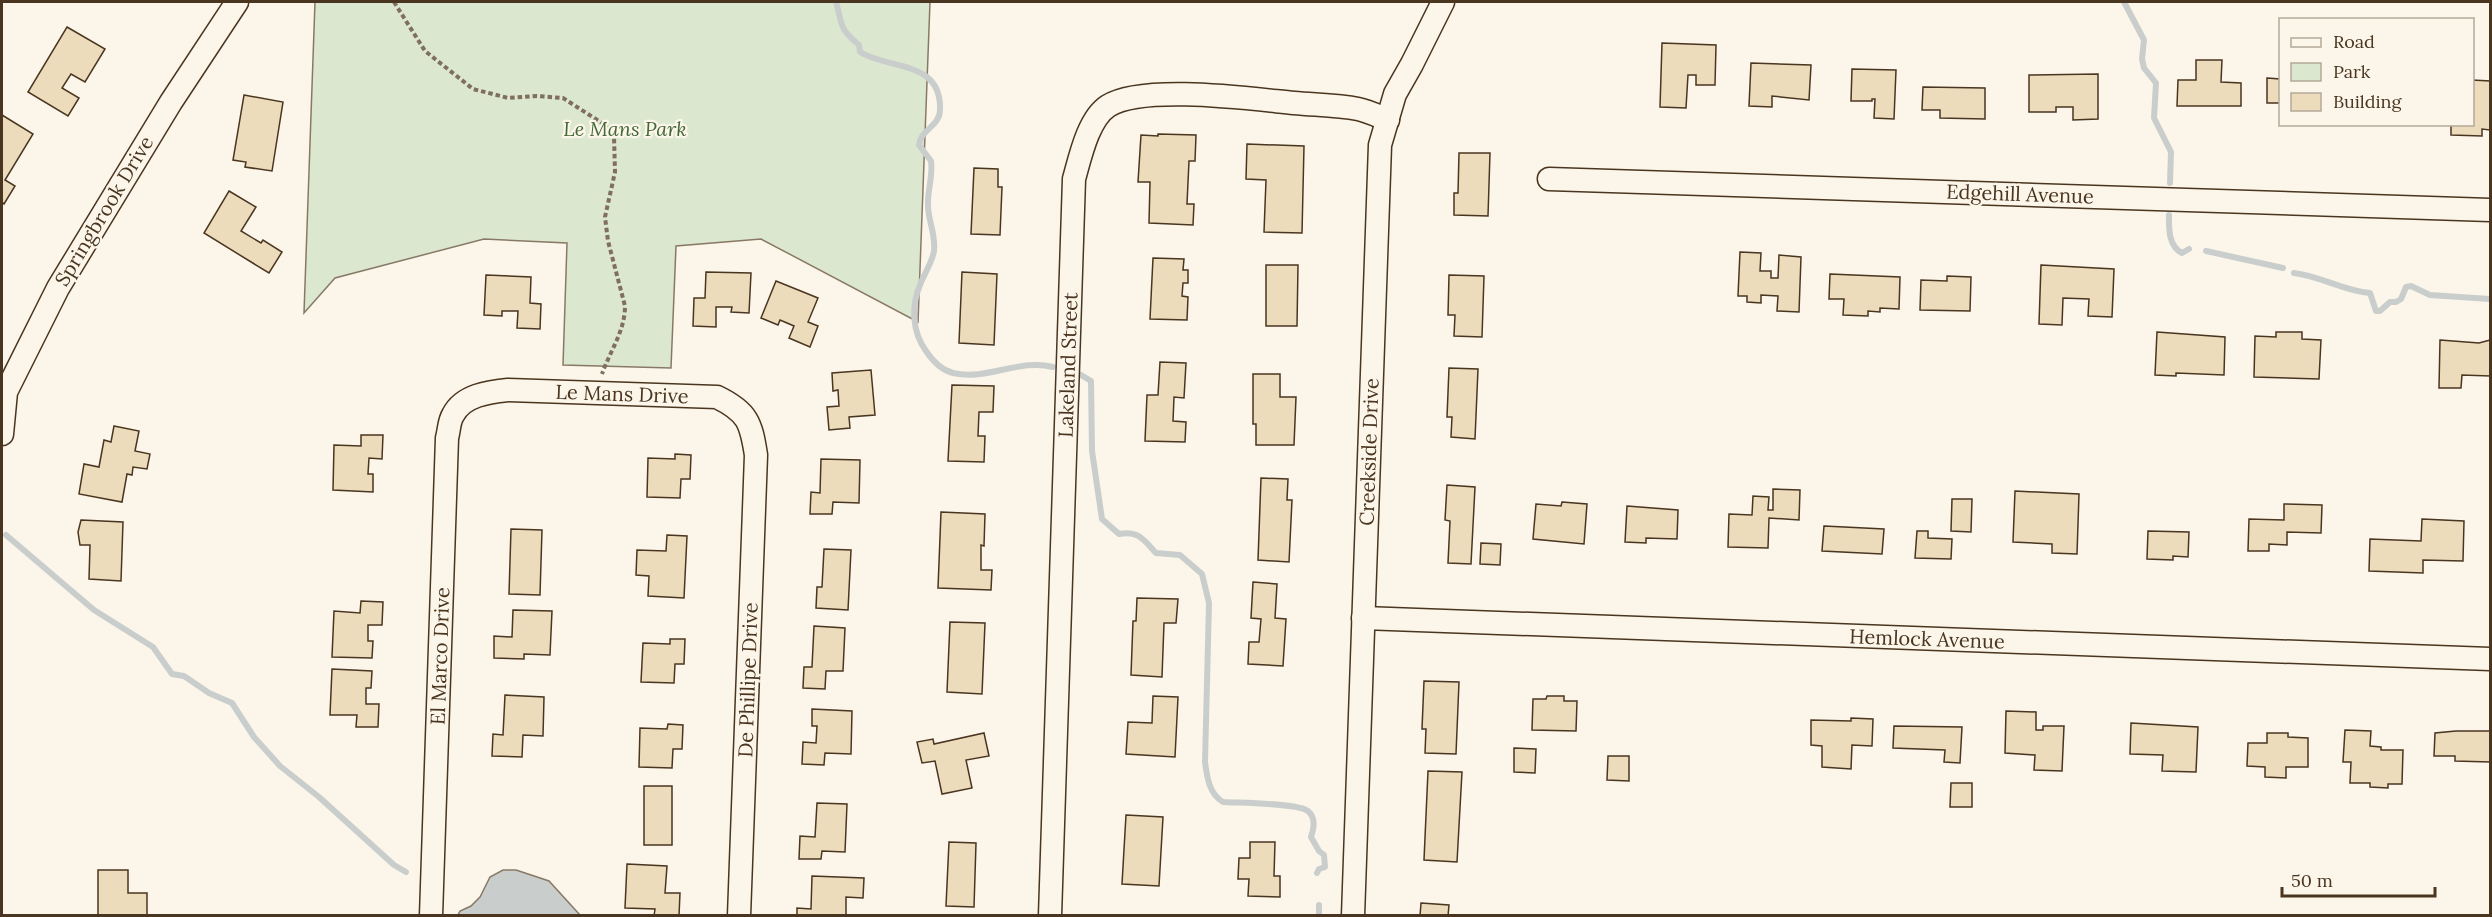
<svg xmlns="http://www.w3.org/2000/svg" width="2492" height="917" viewBox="0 0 2492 917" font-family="Lora,serif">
  <rect width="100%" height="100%" fill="#fbf6e9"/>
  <polygon fill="#dce7d0" stroke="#887966" stroke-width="1.5" points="315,2 930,2 918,322 761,239 676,246 671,368 563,365 567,243 484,239 335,278 304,313"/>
  <polygon fill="#c9cecd" stroke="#887966" stroke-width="1.5" points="516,870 549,881 580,915 458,915 460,911 471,906 480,897 490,877 503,870"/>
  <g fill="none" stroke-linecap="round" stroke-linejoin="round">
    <g stroke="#c9cecd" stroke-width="6">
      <path d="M 836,2 C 843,26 838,27 859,45 L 860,52 C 889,70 942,60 940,110 C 940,126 920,130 919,145 L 931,161 C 933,175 928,189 928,202 C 927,220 936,232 934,251 C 932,263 924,274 920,285 C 911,306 912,332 926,351 C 932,360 941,370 953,373 C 987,381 1020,358 1053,367"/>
      <polyline points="2124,2 2144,40 2142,59 2144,68 2156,83 2154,118 2171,152 2170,183"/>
      <path d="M 2169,215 C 2169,228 2168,246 2182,253 L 2189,249"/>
      <polyline points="2206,251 2283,268"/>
      <path d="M 2294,273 C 2321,276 2343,291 2370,293 L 2376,311 L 2380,311 L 2390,302 L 2396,302 L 2401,299 L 2406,287 L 2411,286 L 2430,295 L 2490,299"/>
      <path d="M 1081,375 L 1091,381 L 1092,451 L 1102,519 L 1119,534 C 1138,530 1144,540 1156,553 L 1180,555 L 1202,574 L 1209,603 L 1205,762 C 1207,777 1209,794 1223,802 C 1238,803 1299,803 1308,811 C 1316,818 1314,828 1311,837 L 1319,851 L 1324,855 L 1325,867 L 1319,869 L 1317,873"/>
      <polyline points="6,535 94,610 153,647 172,674 184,676 209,693 232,703 254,737 280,766 319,797 394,865 406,872"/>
      <polyline points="1319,905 1319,916"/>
    </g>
  </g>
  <g fill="#ecdcbc" stroke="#4a3520" stroke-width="1.5">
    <polygon points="67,27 105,49 85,82 71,74 62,88 79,98 68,116 28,92"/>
    <polygon points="1662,43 1716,45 1715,85 1696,85 1696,75 1688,75 1686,108 1660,107"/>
    <polygon points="2196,60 2222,60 2221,82 2241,83 2241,106 2177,106 2178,80 2196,80"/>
    <polygon points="1751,63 1811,65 1809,100 1772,96 1772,107 1749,106"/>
    <polygon points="1852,69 1896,70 1894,119 1874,118 1875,99 1872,99 1872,101 1851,101"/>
    <polygon points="2098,74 2098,119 2073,120 2073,107 2056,107 2056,112 2029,112 2029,75"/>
    <polygon points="2267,78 2280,79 2280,103 2267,103"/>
    <polygon points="2472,80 2490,81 2490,130 2482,129 2482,136 2451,135 2451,124 2472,124"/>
    <polygon points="1923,87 1985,88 1985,119 1940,118 1940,110 1922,110"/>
    <polygon points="244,95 283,102 272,171 245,167 246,162 233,160"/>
    <polygon points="2,115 33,134 5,180 15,186 4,204 2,202"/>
    <polygon points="1158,134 1196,135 1195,161 1189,161 1187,204 1194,204 1193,225 1149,223 1150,182 1138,182 1141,135 1158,136"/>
    <polygon points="1247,144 1304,146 1302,233 1264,232 1266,180 1246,179"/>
    <polygon points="1459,153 1490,153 1488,216 1454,215 1454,193 1458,193"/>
    <polygon points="974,168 998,169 998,187 1002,187 1000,235 971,234"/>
    <polygon points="229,191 256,207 241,231 261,243 263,240 282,252 269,273 204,233"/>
    <polygon points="1740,252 1761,253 1760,271 1771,271 1771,278 1778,278 1779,255 1801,257 1799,312 1777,311 1778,296 1761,295 1761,303 1747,302 1747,296 1738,296"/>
    <polygon points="1153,258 1184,259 1183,270 1188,270 1188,283 1183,283 1182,296 1188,297 1187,320 1150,319"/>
    <polygon points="1266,265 1298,265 1297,326 1266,326"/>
    <polygon points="2041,265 2114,269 2112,317 2088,316 2089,299 2063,298 2062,325 2039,324"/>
    <polygon points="706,272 751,273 749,313 731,312 732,307 716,307 716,327 693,326 694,298 705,298"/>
    <polygon points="962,272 997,274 994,345 959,343"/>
    <polygon points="1830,274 1900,277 1899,309 1880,308 1880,312 1868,311 1868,316 1843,315 1844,299 1829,299"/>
    <polygon points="486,275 531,277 530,303 541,304 540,329 517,328 518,311 502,311 502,316 484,315"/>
    <polygon points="1449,275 1484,276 1482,337 1454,336 1455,315 1448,315"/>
    <polygon points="1947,276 1971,277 1970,311 1920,310 1921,280 1947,281"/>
    <polygon points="776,281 818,298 808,322 818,326 810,347 789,338 794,326 780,320 778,325 761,318"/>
    <polygon points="2157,332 2225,337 2224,375 2176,373 2176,376 2155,375"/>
    <polygon points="2276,332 2302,332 2302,339 2321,340 2319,379 2254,377 2255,336 2276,337"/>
    <polygon points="2440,340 2479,343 2490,340 2490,376 2462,375 2461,388 2439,388"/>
    <polygon points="1160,362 1186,363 1184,398 1174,397 1173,421 1186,422 1185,442 1145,441 1147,395 1158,395"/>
    <polygon points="1449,368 1478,369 1475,439 1451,437 1452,417 1447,417"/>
    <polygon points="871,370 875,415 849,417 850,428 829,430 827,407 839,406 838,390 833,391 832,373"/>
    <polygon points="1253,374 1280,374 1280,397 1296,397 1294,445 1256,445 1256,424 1253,424"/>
    <polygon points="952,385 994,386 993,412 979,412 978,436 985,436 984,462 948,461"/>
    <polygon points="114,426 139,431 135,451 150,454 147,469 133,467 132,475 127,474 122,502 79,494 84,464 99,467 104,440 111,442"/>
    <polygon points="361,435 383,435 382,459 369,458 368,474 373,474 373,492 333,490 334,445 361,446"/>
    <polygon points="675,454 691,455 690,479 681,479 680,498 647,497 648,458 675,459"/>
    <polygon points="821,459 860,460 859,503 833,502 832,514 810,514 811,492 820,493"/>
    <polygon points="1261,478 1288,479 1287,500 1292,500 1289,562 1258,560"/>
    <polygon points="1447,485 1475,487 1471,564 1448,563 1450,521 1445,520"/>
    <polygon points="1773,489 1800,490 1799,520 1769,518 1768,548 1728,547 1729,514 1752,515 1753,496 1769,497 1768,510 1773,510"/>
    <polygon points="2015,491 2079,494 2077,554 2052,553 2052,544 2013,542"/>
    <polygon points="1952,499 1972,499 1971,532 1951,531"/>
    <polygon points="1562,502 1587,504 1584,544 1533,539 1536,504 1561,506"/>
    <polygon points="2284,504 2322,505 2321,533 2287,532 2287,545 2269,544 2269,551 2248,551 2249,519 2284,520"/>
    <polygon points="1627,506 1678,510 1677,539 1646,538 1646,543 1625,542"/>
    <polygon points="941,512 985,514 984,546 981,545 981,570 992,570 991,590 938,588"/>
    <polygon points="2422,519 2464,521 2463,561 2423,560 2423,573 2369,571 2370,539 2421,541"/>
    <polygon points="81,520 123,522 121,581 89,579 90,545 80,545 78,532"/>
    <polygon points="1824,526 1884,529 1882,554 1822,551"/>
    <polygon points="511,529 542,530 540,595 509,594"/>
    <polygon points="1917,531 1928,531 1928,538 1952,539 1951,559 1915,558"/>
    <polygon points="2148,531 2189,532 2188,557 2173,556 2173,560 2147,559"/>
    <polygon points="667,535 687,536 684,598 648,596 649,576 636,575 637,550 666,551"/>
    <polygon points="1481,543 1501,544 1500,565 1480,564"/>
    <polygon points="824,549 851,550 848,610 816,608 817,587 822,587"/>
    <polygon points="1253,582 1277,584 1275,618 1286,619 1283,666 1248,664 1249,642 1259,642 1261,619 1251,618"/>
    <polygon points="1137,598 1178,599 1176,623 1164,623 1162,677 1131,675 1133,621 1136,621"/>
    <polygon points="361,601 383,602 382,625 368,625 368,641 373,641 372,658 332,657 334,611 360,613"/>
    <polygon points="513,610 552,611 550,655 524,654 524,659 494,658 494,636 512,637"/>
    <polygon points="950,622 985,623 982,694 947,692"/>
    <polygon points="814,626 845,628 843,671 826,671 825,689 803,688 804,667 812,667"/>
    <polygon points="670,639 685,639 684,664 675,664 674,683 641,682 643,643 670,644"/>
    <polygon points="332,669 372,671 371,688 366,688 366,704 379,704 378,727 356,727 357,715 330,715"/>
    <polygon points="1424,681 1459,682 1456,754 1425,753 1426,729 1422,729"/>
    <polygon points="505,695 544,697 543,736 523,735 522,757 492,756 493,734 503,735"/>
    <polygon points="1153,696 1178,697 1175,757 1126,754 1128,722 1152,723"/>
    <polygon points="1547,696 1564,696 1564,701 1577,701 1576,731 1532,730 1533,699 1546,699"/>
    <polygon points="812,709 852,711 851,754 825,753 824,765 802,764 803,742 816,743 817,726 812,726"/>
    <polygon points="2006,711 2036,712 2036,730 2043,730 2043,726 2064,726 2062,771 2034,770 2035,755 2005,753"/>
    <polygon points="1851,718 1873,719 1872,746 1852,745 1851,769 1822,767 1822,746 1811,745 1811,720 1851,721"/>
    <polygon points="2131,723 2198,727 2196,772 2162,771 2163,755 2130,754"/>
    <polygon points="668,724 683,725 682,749 673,749 672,768 639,767 640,728 667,729"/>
    <polygon points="1894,726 1962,727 1960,763 1944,762 1945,750 1893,748"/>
    <polygon points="2345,730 2371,731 2370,746 2381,747 2381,750 2403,750 2402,784 2388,784 2388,788 2370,787 2370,783 2350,783 2351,762 2343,762"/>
    <polygon points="2456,731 2490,731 2490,762 2455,761 2455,756 2434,756 2435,733"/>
    <polygon points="984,733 989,756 966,760 972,788 942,794 935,761 922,763 917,742 933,739 934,744"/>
    <polygon points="2267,733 2288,733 2288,737 2308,738 2308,767 2286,767 2286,778 2265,777 2265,767 2247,766 2248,743 2267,743"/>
    <polygon points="1514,748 1536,749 1535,773 1514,772"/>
    <polygon points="1608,756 1629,756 1629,781 1607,780"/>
    <polygon points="1428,771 1462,772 1457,862 1424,860"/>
    <polygon points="1951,783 1972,783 1972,807 1950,807"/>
    <rect x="644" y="786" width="28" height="59"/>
    <polygon points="817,803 847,804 845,852 822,851 821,859 799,859 800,836 815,837"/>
    <polygon points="1126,815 1163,817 1159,886 1122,884"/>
    <polygon points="949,842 976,843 974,907 946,906"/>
    <polygon points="1250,842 1275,842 1274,876 1280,876 1280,897 1248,896 1249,879 1238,879 1239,858 1250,858"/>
    <polygon points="627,864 667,866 665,893 680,893 679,916 654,916 655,909 625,908"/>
    <polygon points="98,870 128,870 128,893 147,893 147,916 98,916"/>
    <polygon points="812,876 864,878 863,898 846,897 846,916 797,916 797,908 811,909"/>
    <polygon points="1421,903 1449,905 1448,916 1420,916"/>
  </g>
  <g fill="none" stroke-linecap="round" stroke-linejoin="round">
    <defs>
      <g id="minor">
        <polyline points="1549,179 2490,210"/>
        <polyline points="2,434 6,392 58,288 171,102 237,2"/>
        <polyline points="1363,618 2490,659"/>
        <path d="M 431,916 L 447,438 C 449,431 449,421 453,415 C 463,395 489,392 508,390 L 717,397 C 748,412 751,423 756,455 L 739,916"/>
        <path d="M 1050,916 L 1074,179 C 1080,158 1088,119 1108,106 C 1143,84 1252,99 1294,103 C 1315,105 1337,105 1358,109 C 1368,111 1378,116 1388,120"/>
        <polyline points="1353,916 1380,145 1395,94 1412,64 1443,2"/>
      </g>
    </defs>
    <use href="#minor" stroke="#4a3520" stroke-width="25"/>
    <path stroke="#7f6f5c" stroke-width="4" stroke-dasharray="4.5 3" stroke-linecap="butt" d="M 394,2 L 425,51 L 473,89 L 508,98 L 537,96 L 563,98 L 605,125 L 614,136 L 615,172 L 605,217 L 608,241 L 625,306 C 625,331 610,351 602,374"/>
    <use href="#minor" stroke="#fbf6e9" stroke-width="22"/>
  </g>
  <g text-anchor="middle" stroke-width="4.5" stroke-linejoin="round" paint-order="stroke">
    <g font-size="20" font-style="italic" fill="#436837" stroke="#fbf6e9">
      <text x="625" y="136">Le Mans Park</text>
    </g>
    <g font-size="20" fill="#4a3520" stroke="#fbf6e9">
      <text transform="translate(2020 194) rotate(2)" y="7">Edgehill Avenue</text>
      <text transform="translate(104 211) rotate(-59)" y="7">Springbrook Drive</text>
      <text transform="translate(1068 365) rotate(-88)" y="7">Lakeland Street</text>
      <text transform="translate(622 394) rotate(2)" y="7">Le Mans Drive</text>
      <text transform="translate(1369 452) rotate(-88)" y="7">Creekside Drive</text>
      <text transform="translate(1927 639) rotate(2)" y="7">Hemlock Avenue</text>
      <text transform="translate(440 656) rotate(-88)" y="7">El Marco Drive</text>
      <text transform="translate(748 680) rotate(-88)" y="7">De Phillipe Drive</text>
    </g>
  </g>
  <rect width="2492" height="917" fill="none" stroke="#4a3520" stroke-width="6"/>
  <rect x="2279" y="18" width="195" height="108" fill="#fbf6e9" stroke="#b4a999" stroke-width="1.5"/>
  <rect x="2291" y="38" width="30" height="9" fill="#fbf6e9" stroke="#b4a999" stroke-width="1.5"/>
  <text x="2333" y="48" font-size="18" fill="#4a3520">Road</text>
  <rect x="2291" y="63" width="30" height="18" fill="#dce7d0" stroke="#b4a999" stroke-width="1.5"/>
  <text x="2333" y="78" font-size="18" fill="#4a3520">Park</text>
  <rect x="2291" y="93" width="30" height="18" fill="#ecdcbc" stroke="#b4a999" stroke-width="1.5"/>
  <text x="2333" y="108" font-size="18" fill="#4a3520">Building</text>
  <path d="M2282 887v9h153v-9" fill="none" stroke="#4a3520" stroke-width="3"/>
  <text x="2291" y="887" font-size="18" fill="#4a3520" stroke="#fbf6e9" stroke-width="4.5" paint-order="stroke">50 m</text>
</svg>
